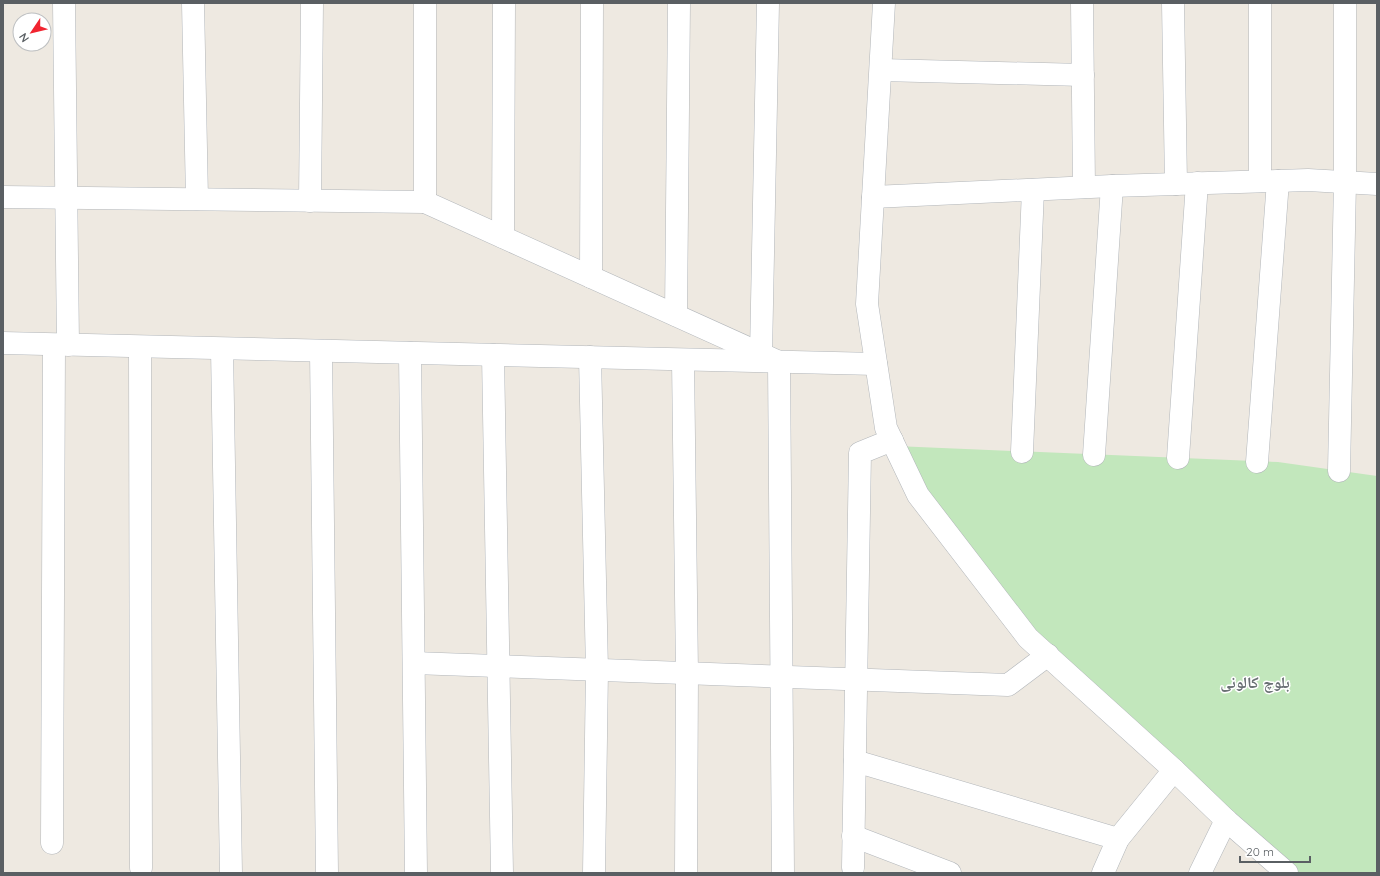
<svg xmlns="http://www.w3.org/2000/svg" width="1380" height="876" viewBox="0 0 1380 876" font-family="Quicksand,'Noto Naskh Arabic',sans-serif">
  <rect width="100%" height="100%" fill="#eee9e1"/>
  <polygon fill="#c2e7bc" points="895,446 1278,462 1377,476 1377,873 1288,873 1028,637"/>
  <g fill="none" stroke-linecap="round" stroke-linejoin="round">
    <defs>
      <g id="minor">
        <polyline points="64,3 68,345"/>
        <polyline points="193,3 197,199"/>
        <polyline points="425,3 425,202"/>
        <polyline points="1082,3 1084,187"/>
        <polyline points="1173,3 1176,184"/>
        <polyline points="881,70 1083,75"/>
        <polyline points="1260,181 1260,3"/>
        <polyline points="3,197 425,202 779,362 783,873"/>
        <polyline points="873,197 1112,186 1308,180 1377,184"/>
        <polyline points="310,201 312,3"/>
        <polyline points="503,237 504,3"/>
        <polyline points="591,277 592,3"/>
        <polyline points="676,315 679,3"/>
        <polyline points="3,343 876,364"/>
        <polyline points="140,347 141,868"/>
        <polyline points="222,349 231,873"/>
        <polyline points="321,351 327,873"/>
        <polyline points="410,353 416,873"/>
        <polyline points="761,354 768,3"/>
        <polyline points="493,355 502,873"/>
        <polyline points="590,357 597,670 594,873"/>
        <polyline points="683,360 687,673 686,873"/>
        <polyline points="1022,452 1033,190"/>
        <polyline points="1094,455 1112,186"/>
        <polyline points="1178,458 1197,183"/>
        <polyline points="1257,462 1278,181"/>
        <polyline points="1339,471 1345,182 1345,3"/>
        <polyline points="414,663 1008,685 1048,655"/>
        <polyline points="855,761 1118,839"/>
        <polyline points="853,836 950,873"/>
        <polyline points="52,843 54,345"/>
        <polyline points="853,868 860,453 892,440"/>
        <polyline points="1103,873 1118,839 1174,770"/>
        <polyline points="1200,873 1226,820"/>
      </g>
      <polyline id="tertiary" points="884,3 867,304 886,428 918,495 1028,638 1174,770 1226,820 1287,873"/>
    </defs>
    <use href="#minor" stroke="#b2b6ba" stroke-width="23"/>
    <use href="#tertiary" stroke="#b2b6ba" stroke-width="23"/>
    <use href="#minor" stroke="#fff" stroke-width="22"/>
    <use href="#tertiary" stroke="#fff" stroke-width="22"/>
  </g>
  <g text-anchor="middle" stroke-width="3" stroke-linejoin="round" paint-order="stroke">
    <g font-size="16" font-weight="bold" fill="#6b7175" stroke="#fff">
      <text x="1255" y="688">بلوچ کالونی</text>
    </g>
  </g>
  <rect width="1380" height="876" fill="none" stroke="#5a5f63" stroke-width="8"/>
  <g transform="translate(32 32) rotate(235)"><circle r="19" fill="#ffffff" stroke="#bdbfc1"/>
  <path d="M0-3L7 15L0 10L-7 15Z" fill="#f12430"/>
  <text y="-6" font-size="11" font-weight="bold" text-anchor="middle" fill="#5a5f63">N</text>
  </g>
  <path d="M1240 856v6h70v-6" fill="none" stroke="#5a5f63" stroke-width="2"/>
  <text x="1246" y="856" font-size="12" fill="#5a5f63" stroke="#ffffff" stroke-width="3" paint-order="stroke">20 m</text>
</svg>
